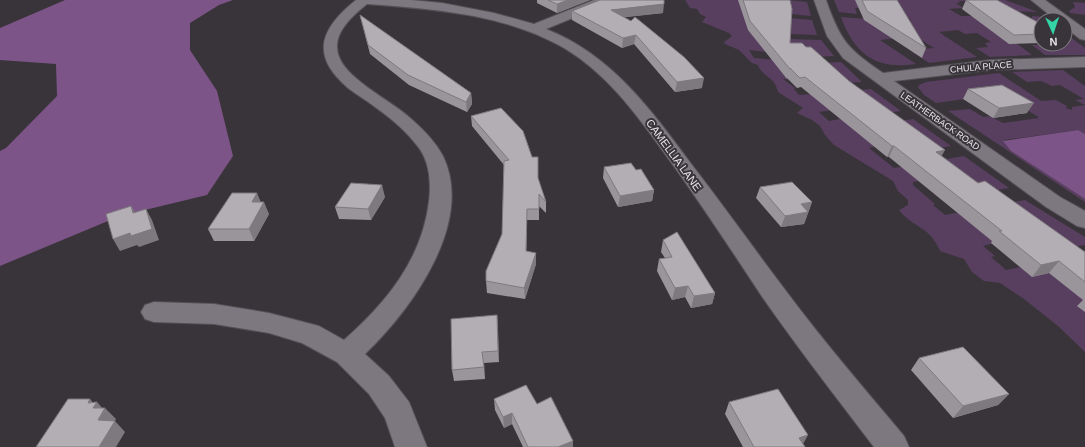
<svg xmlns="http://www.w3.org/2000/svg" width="1085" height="447" viewBox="0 0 1085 447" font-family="Helvetica,sans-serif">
  <rect width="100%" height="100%" fill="#39343a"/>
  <g fill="#583f5f">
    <path d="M 685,0 L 787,0 L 807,2 L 811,16 L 791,14 L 789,18 L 812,20 L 817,35 L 790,34 L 747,25 L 750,32 L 789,39 L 821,40 L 834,56 L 812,57 L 749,50 L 754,58 L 817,63 L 841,62 L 862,82 L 840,83 L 783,79 L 795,88 L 794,89 L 799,95 L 871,89 L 901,111 L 881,114 L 834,110 L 819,112 L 829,121 L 840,119 L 888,123 L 913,119 L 951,146 L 928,150 L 877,146 L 869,148 L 894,168 L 964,156 L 1009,188 L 985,192 L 919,181 L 913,182 L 913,185 L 935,204 L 933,205 L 945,215 L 1025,200 L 1085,237 L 1085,245 L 1062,249 L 997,242 L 983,246 L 995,256 L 991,257 L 1006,270 L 1021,267 L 1077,267 L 1085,302 L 1085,352 L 1058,326 L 1024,299 L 1000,283 L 984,281 L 972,272 L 964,259 L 940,251 C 930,226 913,228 899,210 L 908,205 L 908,200 L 898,191 L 893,181 L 834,145 L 825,135 L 820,126 L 812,120 L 797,113 L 803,108 L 778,92 C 775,76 762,77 758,65 L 752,63 L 739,50 L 725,44 L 724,42 L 732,36 L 729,33 L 702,22 L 706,17 L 700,14 L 697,9 L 690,8 Z"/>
    <path d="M 834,0 L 1005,0 L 1038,12 L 1003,11 L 982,1 L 958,1 L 960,3 L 956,3 L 963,8 L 949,9 L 961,16 L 1016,16 L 1032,19 L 1032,16 L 1045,17 L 1049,20 L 1041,20 L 1041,32 L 1016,43 L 1032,55 L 990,57 L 976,48 L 988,47 L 985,43 L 991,42 L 977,33 L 965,34 L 958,30 L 939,32 L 944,35 L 943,35 L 977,57 L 929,63 L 912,52 L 925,51 L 923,49 L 934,48 L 915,36 L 880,40 L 916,64 C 876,70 855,55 841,17 L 909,22 L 911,20 L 895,7 L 857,4 L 859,8 L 855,8 L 857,14 L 839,12 Z"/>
    <polygon points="1073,2 1085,3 1085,15 1070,13 1069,11 1075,7"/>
    <polygon points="1065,33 1085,48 1085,55 1045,55 1032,45 1065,44"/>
    <polygon points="1063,70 1085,86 1085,105 1075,100 1084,99 1060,85 1052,86 1041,81 1027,82 1012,72"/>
    <polygon points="999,73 1041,101 1056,100 1067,106 1066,108 1072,110 1072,107 1085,105 1085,134 1078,130 1004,140 1011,151 1085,199 1085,202 948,111 970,109 983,117 990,116 1003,123 1039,118 1037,116 1000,94 936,103 924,95 918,87 919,85 926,82"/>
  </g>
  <g fill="#7c5487">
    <polygon points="65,0 233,0 219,5 190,23 190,50 217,91 233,156 207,195 120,216 0,266 0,151 6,148 57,96 56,64 0,60 0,28"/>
    <polygon points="1078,130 1085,134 1085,199 1011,151 1003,141"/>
  </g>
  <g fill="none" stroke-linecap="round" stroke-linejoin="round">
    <defs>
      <g id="minor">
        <path d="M 356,0 L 411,0 L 442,3 L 494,13 L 534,24 L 594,0 L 602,0 L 604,3 L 602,6 L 546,29 C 612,55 651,110 692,165 C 724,206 754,249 786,291 C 823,341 864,388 904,436 L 909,447 L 874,447 C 836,397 797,347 761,295 C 732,251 703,207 673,165 C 641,121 611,76 564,48 C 505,14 434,9 367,4 C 351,17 329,36 340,59 C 349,80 391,101 409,117 C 422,128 435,141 443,156 C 475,223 411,310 365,354 L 389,376 L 409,402 L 427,447 L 395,447 L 385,418 L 369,394 L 337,362 L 302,343 L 269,333 L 214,324 L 154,322 L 145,319 L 141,312 L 145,305 L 154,302 L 214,304 L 269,313 L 319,326 L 344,340 C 387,302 422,259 429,201 C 431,184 430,163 419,148 C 408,133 391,118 375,107 C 366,100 357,95 348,88 C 309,55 321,28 356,0 Z"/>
        <path d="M 814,0 L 826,0 C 841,42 847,48 883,73 L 990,60 L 1085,57 L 1085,67 L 990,70 L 894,81 L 1060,197 L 1085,211 L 1085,228 L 1077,226 L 1046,207 L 843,58 L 827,36 Z"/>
        <polygon points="1031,0 1045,0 1085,29 1085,40 1080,39 1065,27 1065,20 1056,20"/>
      </g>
    </defs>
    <use href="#minor" stroke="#545055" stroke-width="2"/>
    <use href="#minor" fill="#7d787f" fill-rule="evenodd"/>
  </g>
  <g fill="#9a959b">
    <polygon points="537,0 590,0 557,13 537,3"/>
    <polygon points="738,0 790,0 790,43 806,47 942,156 978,183 1085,252 1085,312 1077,306 1083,300 1049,273 1032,277 991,243 992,241 889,157 887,157 801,87 797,88 787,78 787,79 748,30"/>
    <polygon points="855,0 897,0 926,48 922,58 864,20"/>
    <polygon points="966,0 1041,24 1041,43 1009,44 962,9"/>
    <polygon points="572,11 663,13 624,17 702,88 675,92 634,44 622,48 572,20"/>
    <polygon points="360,15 471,93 472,104 467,112 409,85 370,54"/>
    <polygon points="968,89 1027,113 993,118 963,99"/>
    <polygon points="471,116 538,178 546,202 546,213 539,206 539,220 527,220 526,251 536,264 525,299 487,293 486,281 502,234 504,165 472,126"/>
    <polygon points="604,167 636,170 654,190 652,201 618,207 603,178"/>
    <polygon points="760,187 812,202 804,224 781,227 756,198"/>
    <polygon points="385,197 371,220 339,219 335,207"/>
    <polygon points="269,214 254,241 214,241 208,229"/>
    <polygon points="663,240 715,293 712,304 691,308 685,297 672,300 657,271 659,259 665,258 661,252"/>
    <polygon points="497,315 499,362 484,363 485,379 454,381 452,370"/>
    <polygon points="919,358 1009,394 998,405 953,418 911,370"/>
    <polygon points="494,399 537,404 573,441 573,447 523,447 512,424 504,428 495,410"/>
    <polygon points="729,402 803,444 805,447 743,447 725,414"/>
  </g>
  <g fill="#7d797e">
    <polygon points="568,0 590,0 557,13 557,4"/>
    <polygon points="664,4 663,13 610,19 611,10"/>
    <polygon points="636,35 634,44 622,48 623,38"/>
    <polygon points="704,78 702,88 675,92 677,82"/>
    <polygon points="471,93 472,104 467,112 466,102"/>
    <polygon points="1034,103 1027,113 993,118 999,108"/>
    <polygon points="892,146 894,146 889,157 887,157"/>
    <polygon points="945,150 939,161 936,152"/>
    <polygon points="382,185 385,197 371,220 368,209"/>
    <polygon points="654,190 652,201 618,207 620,196"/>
    <polygon points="257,193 262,205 252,202"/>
    <polygon points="264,202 269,214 254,241 249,229"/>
    <polygon points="812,202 804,224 781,227 785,216 801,204"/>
    <polygon points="131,206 138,217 133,213"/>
    <polygon points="146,209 152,220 159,240 139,247 137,245 120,251 113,239"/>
    <polygon points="527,209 527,220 526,263 526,251"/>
    <polygon points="536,253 536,264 525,299 524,288"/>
    <polygon points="1059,261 1049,273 1032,277 1041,265"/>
    <polygon points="688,286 685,297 672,300 675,288"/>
    <polygon points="715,293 712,304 691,308 694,296"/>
    <polygon points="497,315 498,327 499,362 498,351"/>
    <polygon points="1009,394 998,405 953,418 963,406"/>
    <polygon points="90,399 95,405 97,402 104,410 105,408 116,419 115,421 125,432 116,447 99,447 88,403"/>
    <polygon points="512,413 512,424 504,428 503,417"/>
    <polygon points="808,435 802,446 799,438"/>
    <polygon points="573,441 573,447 558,447"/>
  </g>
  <g fill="#b3adb4" stroke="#7d797e">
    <polygon points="548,0 568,0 557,4"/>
    <polygon points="600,0 664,0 664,4 611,10 631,21 635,17 684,57 704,78 677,82 636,35 623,38 572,11"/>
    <polygon points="743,0 790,0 792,9 790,43 802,43 806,47 811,47 849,81 945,150 936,152 978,183 985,181 1085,252 1085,282 1059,261 1041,265 999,231 1002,231 894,146 892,146 805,77 800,78 790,68 790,69 750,21"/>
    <polygon points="862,0 897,0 926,48 867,11"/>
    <polygon points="966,0 997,0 1041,24 1041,34 1014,35"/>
    <polygon points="360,15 471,93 466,102 408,75 368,45"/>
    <polygon points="1002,85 1034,103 999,108 968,89"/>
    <polygon points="501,108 523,131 532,157 538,157 538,178 546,202 539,194 539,209 527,209 526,251 536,253 524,288 486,281 486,271 502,234 504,161 509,160 471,116"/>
    <polygon points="631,163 636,170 641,169 654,190 620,196 604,167"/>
    <polygon points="792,182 812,202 801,204 808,212 785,216 760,187"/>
    <polygon points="351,183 382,185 368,209 335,207"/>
    <polygon points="232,193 257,193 252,202 264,202 249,229 208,229"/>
    <polygon points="131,206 133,213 146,209 152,229 131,236 130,233 113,239 106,214"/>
    <polygon points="677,232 715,293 694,296 688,286 675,288 659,259 672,257 663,240"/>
    <polygon points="497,315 498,351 482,352 484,367 452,370 451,319"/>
    <polygon points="963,347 1009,394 963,406 919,358"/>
    <polygon points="526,385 537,404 551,397 573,441 558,447 528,447 512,413 503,417 494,399"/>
    <polygon points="778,389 808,435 799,438 805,447 754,447 729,402"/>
    <polygon points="68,399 90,399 88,403 97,402 93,408 105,408 98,420 115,421 99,447 36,447"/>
  </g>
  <g text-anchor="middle" stroke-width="4" stroke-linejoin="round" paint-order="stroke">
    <g font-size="9" fill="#e8e5e9" stroke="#39343a">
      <text transform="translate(981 67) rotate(-5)" y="3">CHULA PLACE</text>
      <text transform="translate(940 121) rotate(35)" y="3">LEATHERBACK ROAD</text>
    </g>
    <g font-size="11" fill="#e8e5e9" stroke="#39343a">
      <text transform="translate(674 155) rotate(54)" y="4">CAMELLIA LANE</text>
    </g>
  </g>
  <g transform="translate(1053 32) rotate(177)"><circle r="19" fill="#39343a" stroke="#7f7b80"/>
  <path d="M0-3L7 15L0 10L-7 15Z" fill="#35d4a7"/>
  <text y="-6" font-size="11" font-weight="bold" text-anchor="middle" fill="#e8e5e9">N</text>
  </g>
</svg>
